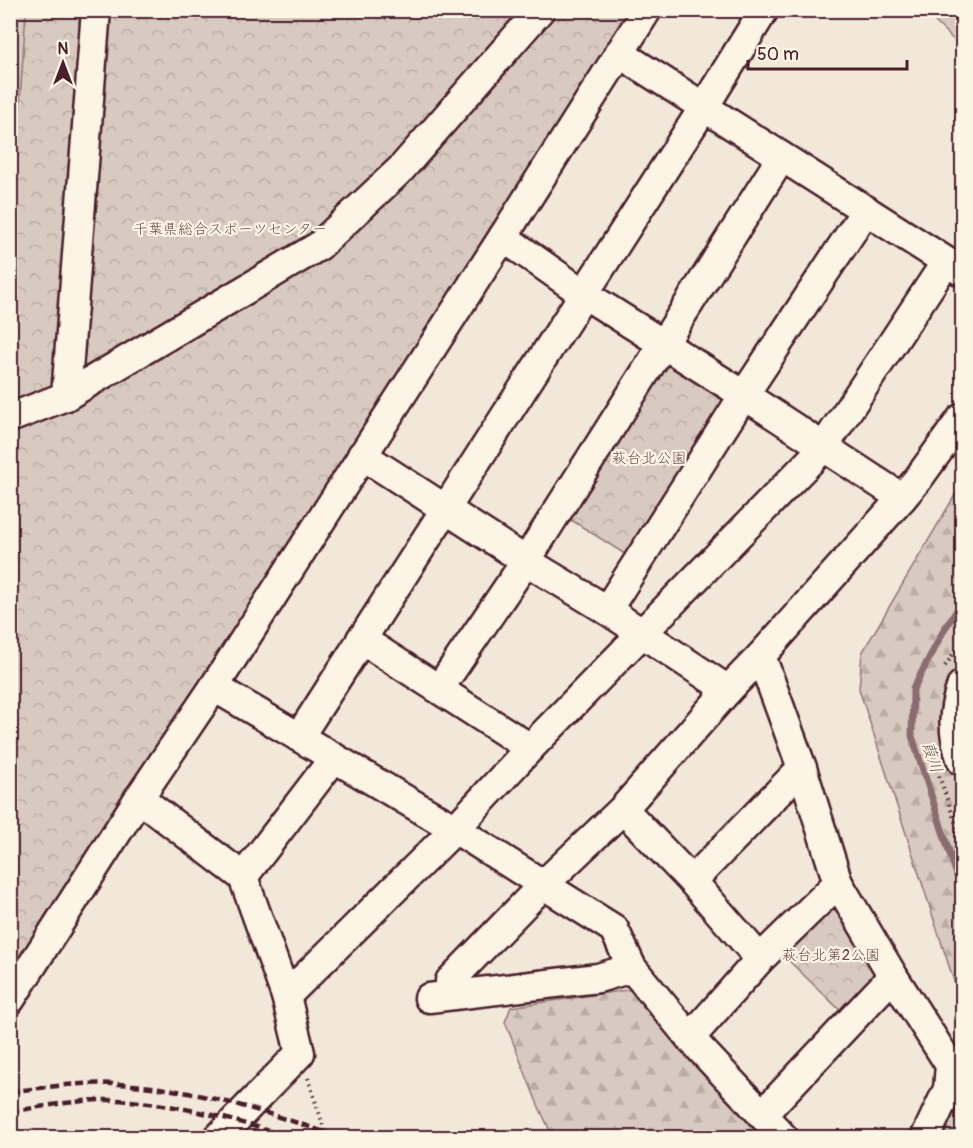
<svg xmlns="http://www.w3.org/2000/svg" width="973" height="1148" viewBox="0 0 973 1148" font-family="Pangolin,'Klee One',sans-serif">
  <defs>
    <pattern id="forest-firs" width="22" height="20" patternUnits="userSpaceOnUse" patternTransform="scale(1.5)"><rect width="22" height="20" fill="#d8cac0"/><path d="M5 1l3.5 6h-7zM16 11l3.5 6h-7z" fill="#bbada5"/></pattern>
    <pattern id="park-crowns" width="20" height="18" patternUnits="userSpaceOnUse" patternTransform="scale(1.5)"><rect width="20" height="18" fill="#d8cac0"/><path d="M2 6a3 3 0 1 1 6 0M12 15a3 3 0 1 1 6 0" fill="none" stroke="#bbada5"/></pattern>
  </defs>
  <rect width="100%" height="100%" fill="#f1e8da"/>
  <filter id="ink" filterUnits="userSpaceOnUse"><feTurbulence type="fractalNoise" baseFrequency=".0167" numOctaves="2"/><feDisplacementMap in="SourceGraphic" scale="12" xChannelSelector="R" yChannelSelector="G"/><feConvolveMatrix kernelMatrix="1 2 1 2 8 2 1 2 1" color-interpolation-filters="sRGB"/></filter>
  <g filter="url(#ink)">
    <g fill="url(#forest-firs)" stroke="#917476" stroke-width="1.5">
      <polygon points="962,489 962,679 950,747 962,781 962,1006 859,689 862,653 955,495"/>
      <polygon points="634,989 785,1137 553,1137 538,1105 505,1022 511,1007"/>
      <polygon points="962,1085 962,1137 937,1138"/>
    </g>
    <g fill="url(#park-crowns)" stroke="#917476" stroke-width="1.5">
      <polygon points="11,11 630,11 11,978"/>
      <polygon points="666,359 732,401 631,558 565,516"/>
      <polygon points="828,910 841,910 879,970 845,1015 784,956"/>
    </g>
    <g fill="#d8cac0" stroke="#917476" stroke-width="1.5">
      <polygon points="11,10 26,11 11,234 10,11"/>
      <polygon points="924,11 962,11 962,48"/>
    </g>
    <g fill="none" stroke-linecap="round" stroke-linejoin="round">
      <polyline stroke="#8b6d6f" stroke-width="7" points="962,603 945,628 913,689 912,736 962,891"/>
      <defs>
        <g id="minor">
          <polyline points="619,53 961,271"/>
          <polyline points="503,237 584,294 744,395 902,498"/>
          <polyline points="66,396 96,10"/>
          <polyline points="10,418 66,396 319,246 402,168 540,10"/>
          <polyline points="362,455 526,561 607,610 728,690"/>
          <polyline points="607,610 744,395 866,210"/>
          <polyline points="361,639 530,748"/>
          <polyline points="761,656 802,768 838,883 893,976 950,1065 948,1089 925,1138"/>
          <path d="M 962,685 C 952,712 952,733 962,761"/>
          <polyline points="214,687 455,829 614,929 632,968 690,1038 784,1138"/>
          <polyline points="439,689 526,561 781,158"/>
          <polyline points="299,737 704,107 764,10"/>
          <polyline points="139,798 243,877 286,996 300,1053 218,1138"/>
          <polyline points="623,809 692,881 760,959"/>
          <polyline points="243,877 334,758"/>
          <polyline points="692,881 802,768"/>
          <polyline points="450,981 543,885 623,809 728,690 761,656 902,498 918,479 962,418"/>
          <polyline points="286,996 455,829 530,748 823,448 946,262"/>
          <polyline points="429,998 598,978 632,968"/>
          <polyline points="10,1000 139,798 214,687 503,237 647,10"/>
          <polyline points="690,1038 760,959 838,883"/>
          <polyline points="762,1115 893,976"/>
        </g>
      </defs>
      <use href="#minor" stroke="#4a1f2b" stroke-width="33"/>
      <g stroke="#4a1f2b" stroke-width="4" stroke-dasharray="1.5 4.5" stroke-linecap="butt">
        <polyline points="945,666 962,642"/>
        <polyline points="937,770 962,842"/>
        <polyline points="308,1078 327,1138"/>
      </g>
      <use href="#minor" stroke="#fcf5e5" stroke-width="28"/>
      <g stroke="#4a1f2b" stroke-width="4.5" stroke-dasharray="9 4.5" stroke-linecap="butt">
        <path d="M 10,1092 C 45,1087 80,1082 115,1084 C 194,1087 268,1113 342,1138"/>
        <path d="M 10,1112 C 45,1106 80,1099 115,1100 C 175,1103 234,1119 290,1138"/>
      </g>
    </g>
  </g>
  <g text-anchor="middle" stroke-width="4.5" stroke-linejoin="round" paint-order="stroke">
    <g font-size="15" fill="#6e4a50" stroke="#fcf5e5">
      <text x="230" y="234">千葉県総合スポーツセンター</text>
      <text x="649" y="463">萩台北公園</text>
      <text x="831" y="960">萩台北第2公園</text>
    </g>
    <g font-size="16" font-style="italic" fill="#704c53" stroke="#fcf5e5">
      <text transform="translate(933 757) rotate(72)" y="6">葭川</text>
    </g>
  </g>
  <rect width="973" height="1148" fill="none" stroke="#fcf5e5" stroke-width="36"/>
  <rect x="18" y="18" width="937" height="1112" fill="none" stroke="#4a1f2b" stroke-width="2" filter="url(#ink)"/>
  <g transform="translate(63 63)" stroke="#fcf5e5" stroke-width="4.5" paint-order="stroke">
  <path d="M0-4.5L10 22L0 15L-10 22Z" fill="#4a1f2b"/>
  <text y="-9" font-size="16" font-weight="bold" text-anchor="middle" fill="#4a1f2b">N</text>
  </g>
  <path d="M748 60v9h159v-9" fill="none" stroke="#4a1f2b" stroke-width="3"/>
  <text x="757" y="60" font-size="18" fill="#4a1f2b" stroke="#fcf5e5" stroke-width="4.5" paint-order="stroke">50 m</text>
</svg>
